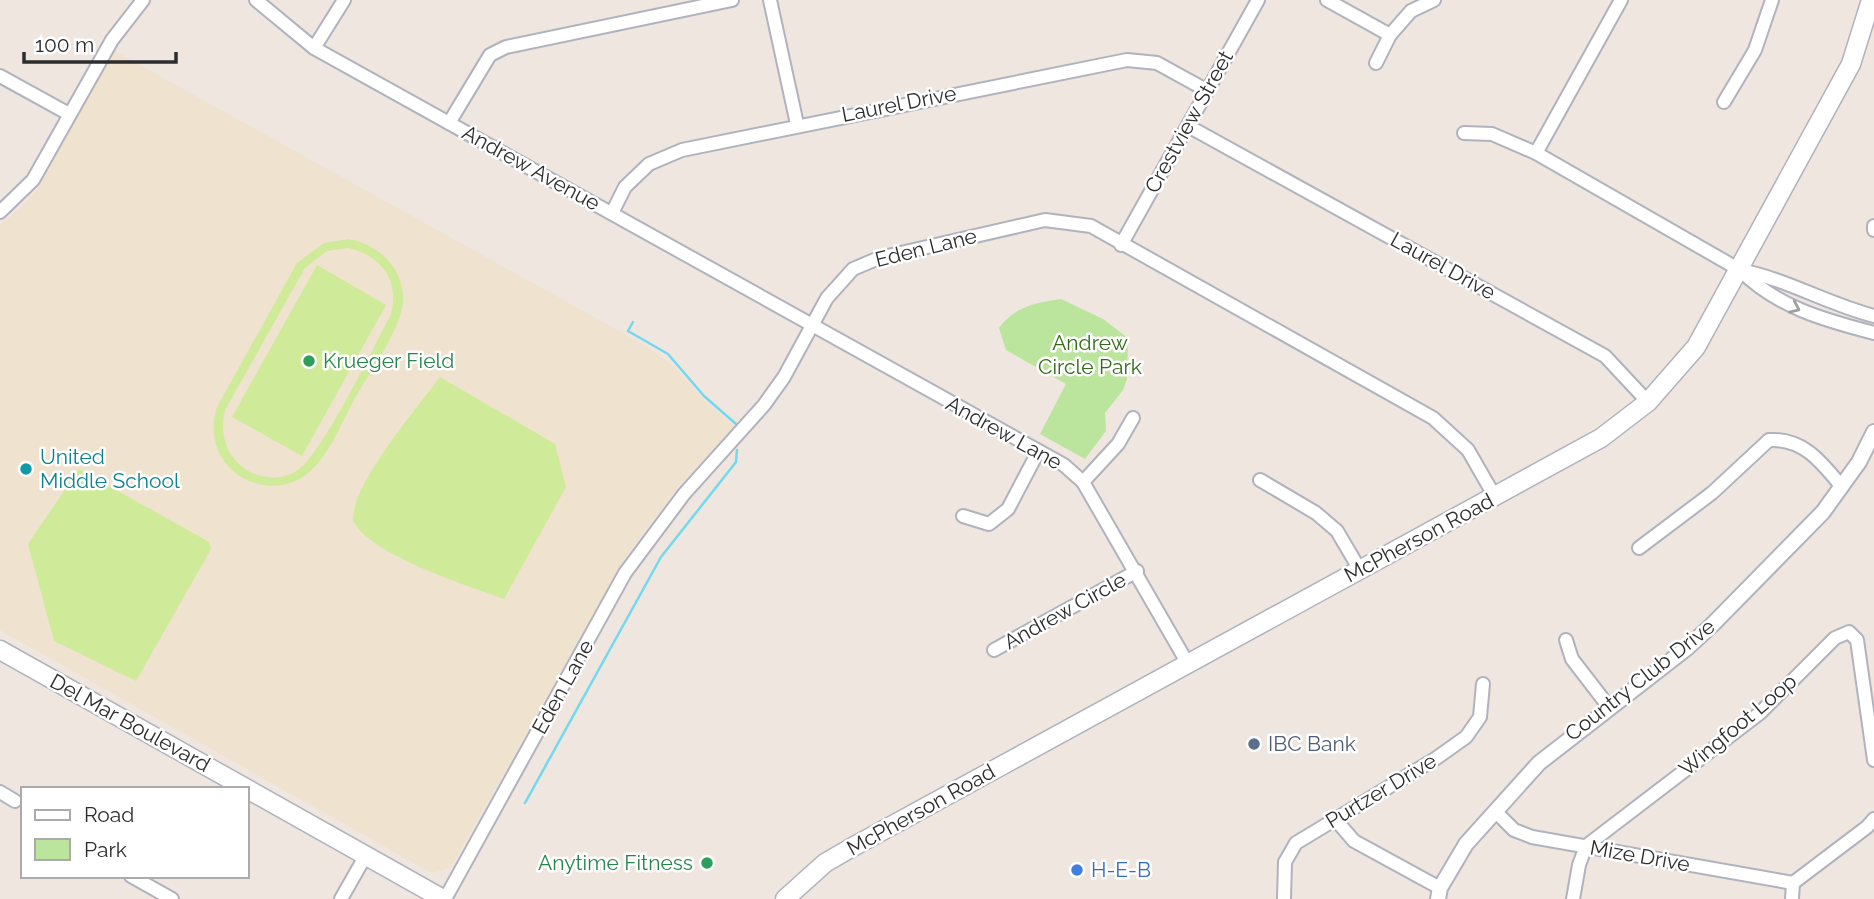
<svg xmlns="http://www.w3.org/2000/svg" width="1874" height="899" viewBox="0 0 1874 899" font-family="Raleway,sans-serif">
  <rect width="100%" height="100%" fill="#eee6df"/>
  <polygon fill="#efe2cf" points="113,50 648,347 672,365 705,401 736,428 680,484 626,556 451,867 432,873 0,630 0,225 22,207 39,187"/>
  <path fill="#bbe49d" d="M 1061,299 L 1103,319 L 1128,338 L 1127,379 L 1123,390 L 1105,413 L 1106,431 L 1085,459 L 1040,434 L 1066,384 L 1006,350 L 999,328 C 1015,306 1035,303 1061,299 Z"/>
  <g fill="#cfeb99" fill-rule="evenodd">
    <path d="M 349,239 C 384,245 413,279 400,316 C 390,345 369,373 354,400 C 340,425 327,463 301,478 C 278,492 246,486 228,466 C 214,450 210,428 217,407 L 297,263 L 324,243 ZM 348,248 C 381,255 400,281 391,314 C 374,347 323,452 298,470 C 280,482 254,479 239,464 C 224,450 220,430 225,410 L 305,268 L 327,251 Z"/>
    <polygon points="317,265 386,305 302,456 232,417"/>
    <path d="M 440,377 L 555,444 L 566,487 L 504,599 C 469,586 367,554 353,520 C 352,484 417,408 440,377 Z"/>
    <polygon points="79,469 209,542 211,549 136,681 54,641 28,544"/>
  </g>
  <g fill="none" stroke-linecap="round" stroke-linejoin="round">
    <g stroke="#74d9ef" stroke-width="2.5">
      <polyline points="633,322 628,331 668,354 704,396 736,424"/>
      <polyline points="525,803 661,557 736,462 737,450"/>
    </g>
    <defs>
      <g id="minor">
        <polyline points="256,0 314,48 1064,465 1083,482 1188,664"/>
        <polyline points="770,0 797,124"/>
        <polyline points="1327,0 1390,35 1411,11 1434,0"/>
        <polyline points="314,48 344,0"/>
        <polyline points="1376,63 1390,35"/>
        <polyline points="0,76 69,114"/>
        <polyline points="1724,102 1755,50 1772,0"/>
        <polyline points="449,123 490,55 506,47 732,0"/>
        <polyline points="1188,126 1605,356 1648,402"/>
        <path d="M 1464,133 L 1492,134 L 1536,153 L 1740,270 C 1777,307 1824,320 1874,333"/>
        <polyline points="1536,153 1621,0"/>
        <polyline points="0,212 33,180 112,40 143,0"/>
        <polyline points="612,213 625,187 649,164 682,150 1127,60 1157,63 1206,90"/>
        <polyline points="1874,226 1874,230"/>
        <polyline points="1121,245 1258,0"/>
        <path d="M 1740,270 C 1786,279 1828,304 1874,316"/>
        <polyline points="1260,480 1316,513 1337,531 1360,570"/>
        <polyline points="1083,482 1118,444 1133,418"/>
        <polyline points="963,516 989,524 1008,509 1038,452"/>
        <path d="M 1639,548 L 1712,493 L 1769,440 C 1804,438 1822,463 1842,487"/>
        <polyline points="1566,640 1572,659 1609,707"/>
        <polyline points="994,650 1137,571"/>
        <polyline points="0,792 15,801"/>
        <polyline points="1496,812 1514,830 1532,837 1793,883"/>
        <polyline points="1335,819 1354,841 1440,888"/>
        <polyline points="131,876 172,899"/>
        <polyline points="1793,883 1867,827 1874,819"/>
        <polyline points="341,899 366,855"/>
        <polyline points="445,899 625,573 684,494 764,405 784,377 827,298 853,269 879,258 1045,220 1091,226 1433,418 1468,450 1495,497"/>
        <polyline points="1284,899 1285,862 1296,843 1435,759 1466,737 1480,717 1483,684"/>
        <polyline points="1573,899 1579,865 1586,846 1760,713 1835,638 1849,632 1857,640 1874,760"/>
        <polyline points="1792,899 1793,883"/>
      </g>
      <polyline id="tertiary" points="1438,899 1440,888 1466,844 1539,763 1687,648 1713,624 1823,512 1859,462 1874,432"/>
      <g id="secondary">
        <polyline points="0,650 443,899"/>
        <polyline points="785,899 825,863 849,849 1601,438 1648,402 1696,347 1851,64 1871,0"/>
      </g>
    </defs>
    <use href="#minor" stroke="#b0b3bd" stroke-width="16"/>
    <use href="#tertiary" stroke="#b0b3bd" stroke-width="18"/>
    <use href="#secondary" stroke="#b0b3bd" stroke-width="21"/>
    <use href="#minor" stroke="#fff" stroke-width="12"/>
    <use href="#tertiary" stroke="#fff" stroke-width="14"/>
    <use href="#secondary" stroke="#fff" stroke-width="18"/>
  </g>
  <defs><path id="oneway-chevron" d="M-2-3.5L2.5 0L-2 3.5" fill="none" stroke-width="1.6" stroke-linecap="round" stroke-linejoin="round" transform="scale(1.75)"/></defs>
  <use stroke="#a0a0a0" href="#oneway-chevron" transform="translate(1795 308) rotate(24)"/>
  <g fill="#2e9e5b" stroke="#fff" stroke-width="2.5">
    <circle cx="309" cy="361" r="7"/>
    <circle cx="707" cy="863" r="7"/>
  </g>
  <circle fill="#0f9aa8" stroke="#fff" stroke-width="2.5" cx="26" cy="469" r="7"/>
  <circle fill="#5c6f8a" stroke="#fff" stroke-width="2.5" cx="1254" cy="744" r="7"/>
  <circle fill="#3f7fe0" stroke="#fff" stroke-width="2.5" cx="1077" cy="870" r="7"/>
  <g text-anchor="middle" stroke-width="5" stroke-linejoin="round" paint-order="stroke">
    <g font-size="21" fill="#2d2d2d" stroke="#fff">
      <text transform="translate(899 104) rotate(-11)" y="7">Laurel Drive</text>
      <text transform="translate(1189 122) rotate(-61)" y="7">Crestview Street</text>
      <text transform="translate(531 168) rotate(29)" y="7">Andrew Avenue</text>
      <text transform="translate(926 248) rotate(-14)" y="7">Eden Lane</text>
      <text transform="translate(1443 266) rotate(29)" y="7">Laurel Drive</text>
      <text transform="translate(1004 433) rotate(29)" y="7">Andrew Lane</text>
      <text transform="translate(1419 538) rotate(-28)" y="7">McPherson Road</text>
      <text transform="translate(1065 611) rotate(-29)" y="7">Andrew Circle</text>
      <text transform="translate(1640 680) rotate(-38)" y="7">Country Club Drive</text>
      <text transform="translate(563 687) rotate(-61)" y="7">Eden Lane</text>
      <text transform="translate(130 723) rotate(29)" y="7">Del Mar Boulevard</text>
      <text transform="translate(1738 725) rotate(-40)" y="7">Wingfoot Loop</text>
      <text transform="translate(1381 791) rotate(-31)" y="7">Purtzer Drive</text>
      <text transform="translate(921 810) rotate(-29)" y="7">McPherson Road</text>
      <text transform="translate(1640 856) rotate(10)" y="7">Mize Drive</text>
    </g>
    <g font-size="21" fill="#336b1b" stroke="#fff">
      <text x="1090" y="350">Andrew<tspan x="1090" dy="24">Circle Park</tspan></text>
    </g>
    <g font-size="21" fill="#27864d" stroke="#fff" text-anchor="start">
      <text x="323" y="368">Krueger Field</text>
      <text x="693" y="870" text-anchor="end">Anytime Fitness</text>
    </g>
    <g font-size="21" fill="#0d838f" stroke="#fff" text-anchor="start">
      <text x="40" y="464">United<tspan x="40" dy="24">Middle School</tspan></text>
    </g>
    <g font-size="21" fill="#4e5e75" stroke="#fff" text-anchor="start">
      <text x="1268" y="751">IBC Bank</text>
    </g>
    <g font-size="21" fill="#366cbe" stroke="#fff" text-anchor="start">
      <text x="1091" y="877">H-E-B</text>
    </g>
  </g>
  <rect x="21" y="787" width="228" height="91" fill="#ffffff" stroke="#ababab" stroke-width="2"/>
  <rect x="35" y="810" width="35" height="10" fill="#ffffff" stroke="#ababab" stroke-width="2"/>
  <text x="84" y="822" font-size="21" fill="#2d2d2d">Road</text>
  <rect x="35" y="839" width="35" height="21" fill="#bbe49d" stroke="#ababab" stroke-width="2"/>
  <text x="84" y="857" font-size="21" fill="#2d2d2d">Park</text>
  <path d="M24 52v10h152v-10" fill="none" stroke="#2d2d2d" stroke-width="3.5"/>
  <text x="35" y="52" font-size="21" fill="#2d2d2d" stroke="#ffffff" stroke-width="5" paint-order="stroke">100 m</text>
</svg>
